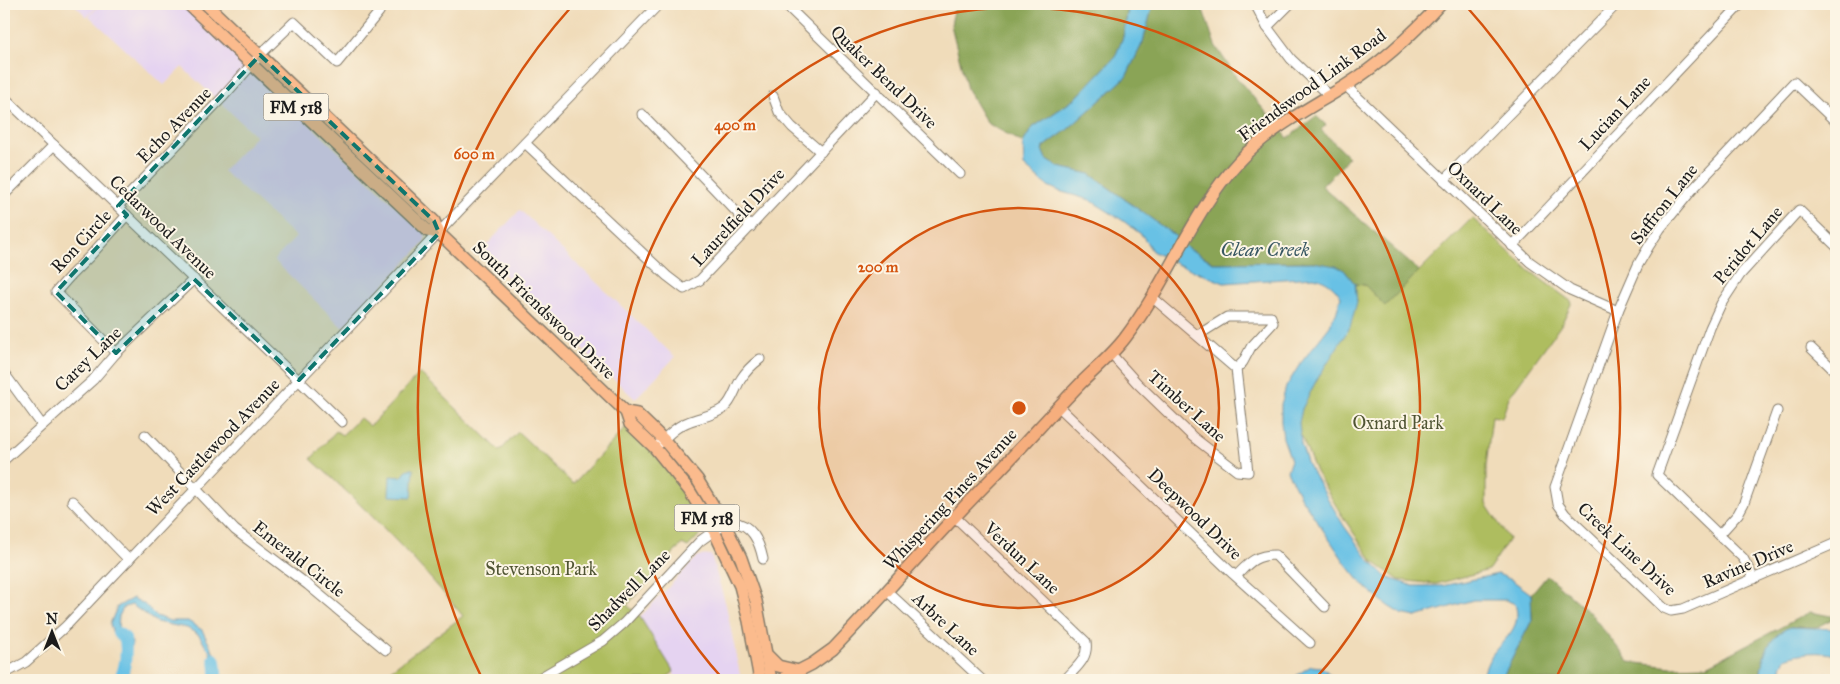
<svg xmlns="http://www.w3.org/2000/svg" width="1840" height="684" viewBox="0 0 1840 684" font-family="'IM FELL Great Primer',serif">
  <rect width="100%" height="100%" fill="#fcf5e5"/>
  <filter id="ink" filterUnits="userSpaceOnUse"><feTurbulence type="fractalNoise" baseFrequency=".02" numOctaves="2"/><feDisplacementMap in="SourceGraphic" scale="10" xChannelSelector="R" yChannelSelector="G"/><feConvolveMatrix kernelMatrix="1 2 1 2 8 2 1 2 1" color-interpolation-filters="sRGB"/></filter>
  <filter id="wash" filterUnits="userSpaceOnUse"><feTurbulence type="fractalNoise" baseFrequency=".0096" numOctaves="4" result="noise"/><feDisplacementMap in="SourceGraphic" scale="20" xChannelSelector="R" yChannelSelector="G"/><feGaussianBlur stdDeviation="1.12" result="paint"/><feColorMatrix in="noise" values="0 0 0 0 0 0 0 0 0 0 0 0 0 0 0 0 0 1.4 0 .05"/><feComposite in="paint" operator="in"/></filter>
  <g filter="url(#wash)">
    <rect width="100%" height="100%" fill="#f0dcba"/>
    <g fill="#e5d3f1">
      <polygon points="74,4 100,4 87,17"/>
      <polygon points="101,4 183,4 426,235 424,243 343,328 274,260 296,237 223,171 256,136 182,67 164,85 89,16"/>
      <polygon points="520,210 675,357 635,399 480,252"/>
      <polygon points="711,555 726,605 741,680 675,680 674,672 640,617 698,556"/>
    </g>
    <g fill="#aebd5f" stroke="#656c3e">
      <polygon points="1472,218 1530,271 1572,302 1561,325 1509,397 1502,418 1492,416 1486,466 1486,504 1509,539 1489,570 1436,584 1399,580 1373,562 1341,514 1316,472 1296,424 1306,393 1357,302 1355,284 1365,285 1385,305"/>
      <path d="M 420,373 L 500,451 L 518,432 L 573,484 L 627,426 C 648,446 702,502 705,529 L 688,547 L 682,544 L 627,605 L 640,617 L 674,672 L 663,680 L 377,680 L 463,616 C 416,559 366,508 311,459 L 336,431 L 342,435 L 360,418 L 370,426 Z"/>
    </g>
    <g fill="#8aa456" stroke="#536039">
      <polygon points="955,4 1129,4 1123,37 1115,57 1075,99 1032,128 1023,143 987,123 967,89 951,25"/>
      <polygon points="1153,4 1201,4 1215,45 1236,77 1288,138 1316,116 1326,125 1321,130 1349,157 1322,186 1419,271 1385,306 1365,285 1355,284 1344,270 1313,262 1216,263 1187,248 1175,236 1090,174 1058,167 1046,159 1042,150 1044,147 1067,130 1126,77 1143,42"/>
      <polygon points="1547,575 1591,614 1629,662 1671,667 1707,666 1810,612 1836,617 1817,627 1791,627 1761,669 1761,680 1501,680 1532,620 1531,594"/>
    </g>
    <g fill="#68c1e5" stroke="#426e80">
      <path d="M 1129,4 L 1153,4 L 1143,42 L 1126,77 L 1067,130 L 1044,147 L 1042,150 L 1046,159 L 1058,167 L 1090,174 L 1175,236 L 1187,248 L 1215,263 L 1313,262 L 1336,266 L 1344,270 L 1355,284 L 1357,302 L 1350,327 L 1316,381 L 1302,409 L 1299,423 L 1301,444 L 1308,465 L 1344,526 L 1370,561 L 1386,577 L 1413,586 L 1442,586 L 1498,574 L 1512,580 L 1531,594 L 1532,620 L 1501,680 L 1482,680 C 1484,672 1487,662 1492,655 C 1504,638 1523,628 1515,604 L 1506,600 L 1473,600 L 1416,617 L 1401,614 L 1388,606 L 1364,586 L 1346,564 L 1300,496 L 1287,471 L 1291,460 L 1283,438 L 1281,422 L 1281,404 L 1283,398 L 1286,387 L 1300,364 L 1330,326 L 1333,318 L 1336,314 L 1341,297 C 1334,286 1327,280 1314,277 L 1224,283 L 1177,264 L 1152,251 L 1142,235 L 1122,220 L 1090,200 L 1059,191 L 1046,185 L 1024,166 L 1023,143 L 1032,128 L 1075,99 L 1115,57 L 1123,37 Z"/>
      <polygon points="408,469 414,469 412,497 389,496 390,476 402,477"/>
      <polygon points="133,598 144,604 156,616 170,621 188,621 202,630 219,663 215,677 217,680 211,680 212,668 210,651 206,647 199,635 187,628 156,622 132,605 124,607 119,616 118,628 132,642 130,653 128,680 120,680 126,644 113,634 110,624 117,607"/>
      <path d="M 1791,627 L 1836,629 L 1836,655 C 1819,651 1802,652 1785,658 L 1781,667 L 1782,680 L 1761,680 C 1760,660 1769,633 1791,627 Z"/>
      <polygon points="1311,666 1322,667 1336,680 1296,680 1297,675"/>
    </g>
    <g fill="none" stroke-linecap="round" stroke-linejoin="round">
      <g stroke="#68c1e5" stroke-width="12">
        <path d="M 118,633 L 125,638 C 127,651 126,669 119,680"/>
        <path d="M 214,659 C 217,665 215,673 217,680"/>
      </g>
    </g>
  </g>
  <g filter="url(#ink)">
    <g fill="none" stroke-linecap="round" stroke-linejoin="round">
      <defs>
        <g id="minor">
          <polyline points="785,4 960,174"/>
          <polyline points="1255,4 1267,27 1291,59 1329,95"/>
          <polyline points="1267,27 1290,4"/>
          <polyline points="1346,86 1530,262 1570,290 1618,311"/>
          <polyline points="773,96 779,112 792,127 821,152"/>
          <polyline points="4,97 342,422"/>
          <polyline points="642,114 751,227"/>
          <polyline points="1836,122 1794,82 1692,190 1660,229 1649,246 1638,265 1618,311 1555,487 1558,504 1565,514 1664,608 1671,611 1683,609 1836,543"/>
          <polyline points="525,143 667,276 684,289 700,280 877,92"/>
          <polyline points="1444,180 1617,4"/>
          <polyline points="4,195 54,145"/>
          <polyline points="118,206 222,98 264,51 294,22 337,63 379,12 373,4"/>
          <polyline points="1512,246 1741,4"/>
          <polyline points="1198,335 1227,317 1271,317 1273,323 1251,347 1243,362 1236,369"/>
          <polyline points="1811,348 1836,372"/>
          <polyline points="116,353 56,292 71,275 90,256 127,215"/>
          <polyline points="1111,354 1137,383 1193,437 1237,471 1248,472 1236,369 1152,297"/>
          <polyline points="4,373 42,425"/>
          <polyline points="1059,407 1233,574 1310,643"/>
          <polyline points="145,435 235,530 308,585 386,650"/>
          <path d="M 660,443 C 668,435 677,426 688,422 C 700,417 713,416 724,408 C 733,401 735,388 741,379 C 746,371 752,365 760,359"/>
          <polyline points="4,460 93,380 116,353 194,279"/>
          <polyline points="72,501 129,560"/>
          <path d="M 956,518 L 1086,642 C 1089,659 1075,668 1065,680"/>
          <polyline points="1720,534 1738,514 1744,503 1777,411"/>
          <path d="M 1236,576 C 1249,563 1255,555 1275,555 L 1325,607"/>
          <polyline points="1754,579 1743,558 1657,475 1710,328 1721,304 1740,275 1799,210 1836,246"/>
          <polyline points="887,591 982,680"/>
          <polyline points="4,674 26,662 66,626 461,209 659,4"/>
          <path d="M 536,680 L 603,641 L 624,623 L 700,541 L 714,531 L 732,522 C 752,524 759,541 763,559"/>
        </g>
        <g id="major">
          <polyline points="188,4 428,231 439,233"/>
          <polyline points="206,4 434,221 439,233 626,412 630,424 655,448 689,490 714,531 740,586 749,621 760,680"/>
          <polyline points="626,412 637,414 664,440 697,479 725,525 741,558 756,601 771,680"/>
          <polyline points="768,656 778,666 799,671"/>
          <path d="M 781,680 L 812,664 L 833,649 C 888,592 939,531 995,475 C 1024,445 1052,413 1081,383 C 1096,368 1112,355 1125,338 C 1167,283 1192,212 1239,161 C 1268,129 1309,109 1345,86 C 1380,64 1412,35 1440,4"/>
        </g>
      </defs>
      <use href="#minor" stroke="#867c6b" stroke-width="11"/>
      <use href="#major" stroke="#867c6b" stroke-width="14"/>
      <use href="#minor" stroke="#fff" stroke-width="9"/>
      <use href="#major" stroke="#fbbb8d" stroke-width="11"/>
    </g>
  </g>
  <path fill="#0f766e" fill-opacity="0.2" stroke="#0f766e" stroke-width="4" stroke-dasharray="10 6" stroke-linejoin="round" d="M 260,55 L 434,221 L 439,233 L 299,380 L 194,279 L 116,353 L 56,292 L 127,215 L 118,206 Z"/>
  <circle cx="1019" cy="408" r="200" fill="#d4530e" fill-opacity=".12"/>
  <g fill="none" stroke="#d4530e" stroke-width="2.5">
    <circle cx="1019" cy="408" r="200"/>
    <path d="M723 679A401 401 0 1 1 1315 679"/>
    <path d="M481 676A601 601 0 0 1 572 6M1466 6A601 601 0 0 1 1557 676"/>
  </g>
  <g text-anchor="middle" stroke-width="4" stroke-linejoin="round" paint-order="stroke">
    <g fill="#fcf5e5" stroke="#5f5d58" stroke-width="1">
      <rect x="263.5" y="93.5" width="65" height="27" rx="4"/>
      <rect x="674.5" y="504.5" width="65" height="27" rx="4"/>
    </g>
    <g font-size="16" font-weight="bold" fill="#1c1c1c">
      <text x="296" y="113">FM 518</text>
      <text x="707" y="524">FM 518</text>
    </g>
    <g font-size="18" fill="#1c1c1c" stroke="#fcf5e5">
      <text transform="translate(884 77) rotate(44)" y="6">Quaker Bend Drive</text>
      <text transform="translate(1312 85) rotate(-36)" y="6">Friendswood Link Road</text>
      <text transform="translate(1615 113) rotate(-47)" y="6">Lucian Lane</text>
      <text transform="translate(174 125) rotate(-46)" y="6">Echo Avenue</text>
      <text transform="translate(1485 198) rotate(44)" y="6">Oxnard Lane</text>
      <text transform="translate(1664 204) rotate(-52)" y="6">Saffron Lane</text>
      <text transform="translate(738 217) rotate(-47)" y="6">Laurelfield Drive</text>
      <text transform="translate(163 227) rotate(44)" y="6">Cedarwood Avenue</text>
      <text transform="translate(81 241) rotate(-47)" y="6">Ron Circle</text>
      <text transform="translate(1748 245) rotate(-50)" y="6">Peridot Lane</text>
      <text transform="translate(544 310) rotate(44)" y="6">South Friendswood Drive</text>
      <text transform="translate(88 359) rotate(-44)" y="6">Carey Lane</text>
      <text transform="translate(1187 406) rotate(42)" y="6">Timber Lane</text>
      <text transform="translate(213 447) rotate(-46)" y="6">West Castlewood Avenue</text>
      <text transform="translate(950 499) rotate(-47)" y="6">Whispering Pines Avenue</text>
      <text transform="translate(1195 514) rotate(44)" y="6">Deepwood Drive</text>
      <text transform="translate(1627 549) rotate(43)" y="6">Creek Line Drive</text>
      <text transform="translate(1022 558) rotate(43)" y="6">Verdun Lane</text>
      <text transform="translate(299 559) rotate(38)" y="6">Emerald Circle</text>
      <text transform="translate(1748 564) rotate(-23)" y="6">Ravine Drive</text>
      <text transform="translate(629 590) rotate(-45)" y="6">Shadwell Lane</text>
      <text transform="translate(946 624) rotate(43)" y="6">Arbre Lane</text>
    </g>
    <g font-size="18" fill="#4f5433" stroke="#fcf5e5">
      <text x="1398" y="429">Oxnard Park</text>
      <text x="541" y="575">Stevenson Park</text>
    </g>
    <g font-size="19" font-style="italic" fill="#375662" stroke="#fcf5e5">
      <text x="1265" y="256">Clear Creek</text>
    </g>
  </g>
  <circle cx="1019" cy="408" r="8" fill="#d4530e" stroke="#fcf5e5" stroke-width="2.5"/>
  <g font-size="15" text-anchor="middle" font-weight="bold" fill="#d4530e" stroke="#fcf5e5" stroke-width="4" stroke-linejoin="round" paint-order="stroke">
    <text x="735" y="130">400 m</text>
    <text x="474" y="159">600 m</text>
    <text x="878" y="272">200 m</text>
  </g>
  <rect width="1840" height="684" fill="none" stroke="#fcf5e5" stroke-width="20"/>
  <g transform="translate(52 632)" stroke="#fcf5e5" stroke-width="4" paint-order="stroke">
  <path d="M0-4L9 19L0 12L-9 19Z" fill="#1c1c1c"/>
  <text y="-8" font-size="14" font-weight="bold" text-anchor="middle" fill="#1c1c1c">N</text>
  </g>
</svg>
